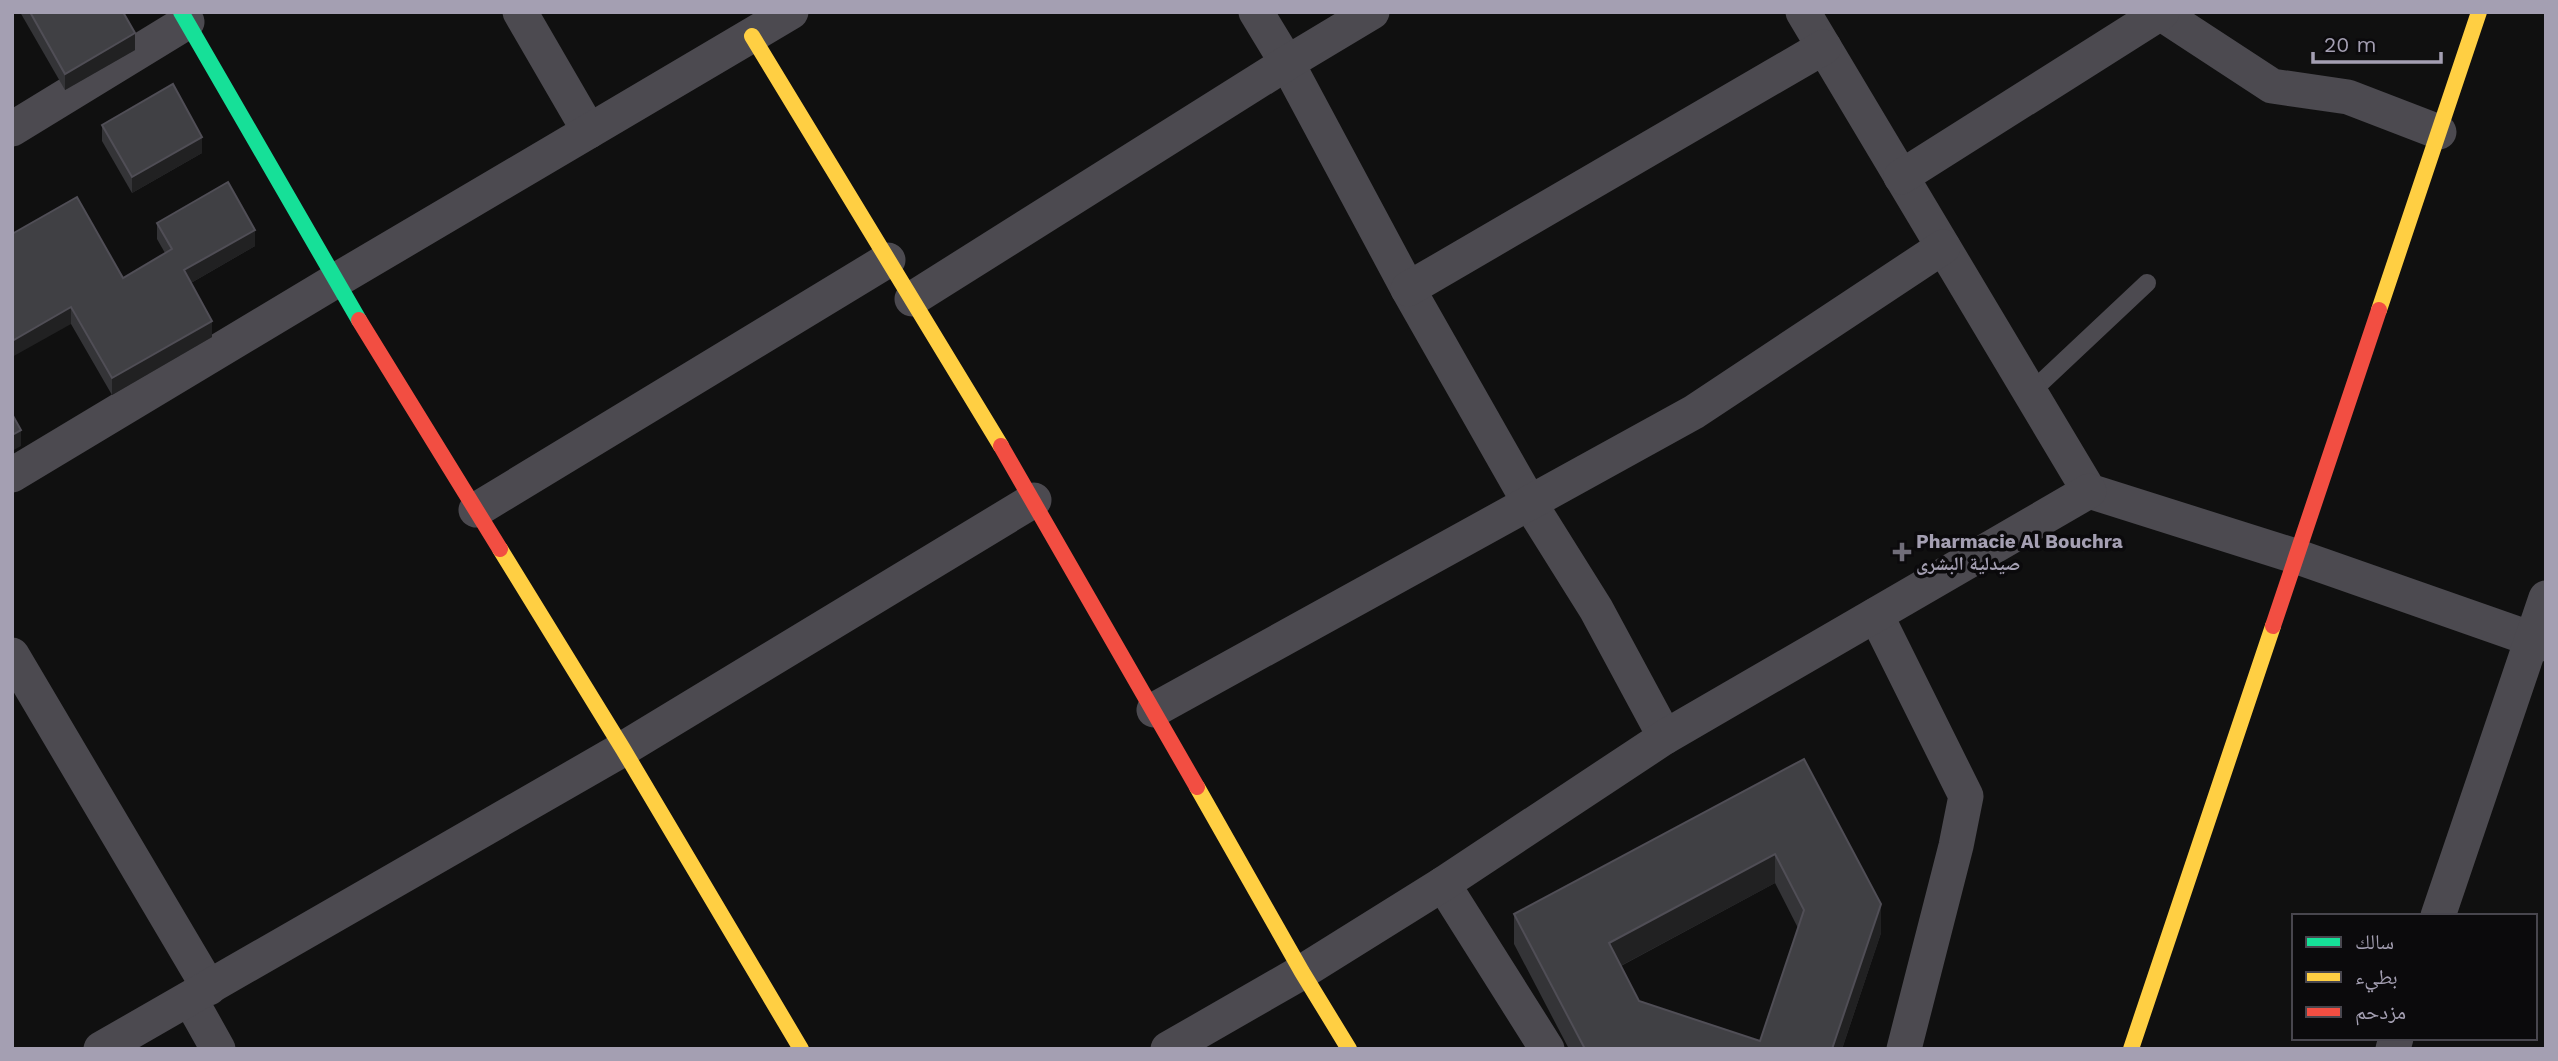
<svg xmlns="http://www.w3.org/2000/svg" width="2558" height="1061" viewBox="0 0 2558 1061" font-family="'Work Sans','Noto Naskh Arabic',sans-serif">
  <rect width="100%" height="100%" fill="#101010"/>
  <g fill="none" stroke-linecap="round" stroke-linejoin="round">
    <polyline stroke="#4c4a50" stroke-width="18" points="2030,393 2147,283"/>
    <g stroke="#4c4a50" stroke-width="35">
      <polyline points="520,12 589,131"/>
      <polyline points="1256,12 1287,63 1408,289 1529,502 1596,609 1665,737"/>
      <polyline points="1803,12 2089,491 2298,557 2546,644"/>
      <polyline points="2159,12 2272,86 2348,97 2439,132"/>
      <polyline points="12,129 187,22"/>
      <polyline points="1901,177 2162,12"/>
      <polyline points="1408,289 1824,47"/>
      <polyline points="912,299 1287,63 1372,12"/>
      <polyline points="12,475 335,281 791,12"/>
      <polyline points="476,510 888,260"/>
      <polyline points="1876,615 1966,796 1956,846 1904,1049"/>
      <polyline points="12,655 209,988"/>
      <polyline points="1154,710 1694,412 1943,247"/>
      <polyline points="1443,884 1547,1049"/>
      <polyline points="2438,916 2546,598"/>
      <polyline points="190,999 218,1049"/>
      <polyline points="101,1049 623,749 1034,500"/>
      <polyline points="1168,1049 1302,972 1443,884 1665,737 2089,491"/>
      <polyline points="2393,1049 2396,1038"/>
    </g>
    <polyline stroke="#16e098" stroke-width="16" points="181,12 359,320"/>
    <g stroke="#ffcf43" stroke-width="16">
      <polyline points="752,36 1001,446"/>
      <polyline points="2379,310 2479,12"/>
      <polyline points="500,549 623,749 801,1049"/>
      <polyline points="1197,787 1302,972 1349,1049"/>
      <polyline points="2131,1049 2273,626"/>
    </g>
    <g stroke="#f24e42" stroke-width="16">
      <polyline points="359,320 500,549"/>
      <polyline points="1001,446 1197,787"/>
      <polyline points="2273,626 2379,310"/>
    </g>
  </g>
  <g fill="#343437" fill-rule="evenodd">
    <polygon points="20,12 123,12 135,50 65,90"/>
    <polygon points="102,125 202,153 132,193 102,141"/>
    <polygon points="157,223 255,246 191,283 212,337 112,395 71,324 12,234 123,278 165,253 157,239"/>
    <path d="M 1804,759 L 1881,933 L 1842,1049 L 1569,1049 L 1514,944 L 1514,914 ZM 1775,883 L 1798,928 L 1760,1041 L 1639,1001 L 1621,966 Z"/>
  </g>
  <g fill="#212122">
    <polygon points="135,33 135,50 65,90 65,74"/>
    <polygon points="202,137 202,153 132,193 132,177"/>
    <polygon points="255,230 255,246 184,287 184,270"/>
    <polygon points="71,307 71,324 12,357 12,341"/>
    <polygon points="212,321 212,337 112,395 112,378"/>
    <polygon points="21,430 21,446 12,451 12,435"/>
    <polygon points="1775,854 1775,883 1609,972 1609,943"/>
    <polygon points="1881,904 1881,933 1842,1049 1832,1049"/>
  </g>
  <g fill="#404044" stroke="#504e56" stroke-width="2" fill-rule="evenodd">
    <polygon points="30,12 123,12 135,33 65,74"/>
    <polygon points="173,84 202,137 132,177 102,125"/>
    <polygon points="228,182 255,230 184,270 212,321 112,378 71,307 12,341 12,234 77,197 123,278 172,249 157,223"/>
    <polygon points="12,414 21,430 12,435"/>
    <path d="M 1804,759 L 1881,904 L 1832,1049 L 1585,1049 L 1514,914 ZM 1775,854 L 1804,910 L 1760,1041 L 1639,1001 L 1609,943 Z"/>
  </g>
  <path fill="#706d79" stroke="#0b0a0c" stroke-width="2.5" d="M1898.5 541.5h7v7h7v7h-7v7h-7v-7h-7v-7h7z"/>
  <g text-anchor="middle" stroke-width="7" stroke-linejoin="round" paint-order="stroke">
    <g font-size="19" font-weight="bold" fill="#a49fb2" stroke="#0b0a0c" text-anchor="start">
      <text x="1916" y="548">Pharmacie Al Bouchra<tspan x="1916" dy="22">صيدلية البشرى</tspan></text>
    </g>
  </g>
  <rect width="2558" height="1061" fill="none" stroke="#a49fb2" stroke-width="28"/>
  <rect x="2292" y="914" width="245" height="126" fill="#0b0a0c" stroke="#48464e" stroke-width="2"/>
  <rect x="2306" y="937" width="35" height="10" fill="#16e098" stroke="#48464e" stroke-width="2"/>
  <text x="2355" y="949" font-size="21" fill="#a49fb2">سالك</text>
  <rect x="2306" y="972" width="35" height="10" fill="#ffcf43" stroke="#48464e" stroke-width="2"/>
  <text x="2355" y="984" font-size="21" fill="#a49fb2">بطيء</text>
  <rect x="2306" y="1007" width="35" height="10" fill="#f24e42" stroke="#48464e" stroke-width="2"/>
  <text x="2355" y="1019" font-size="21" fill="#a49fb2">مزدحم</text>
  <path d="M2313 52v10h128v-10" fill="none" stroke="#a49fb2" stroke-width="3.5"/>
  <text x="2324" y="52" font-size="21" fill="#a49fb2" stroke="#0b0a0c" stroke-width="5" paint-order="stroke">20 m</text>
</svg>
